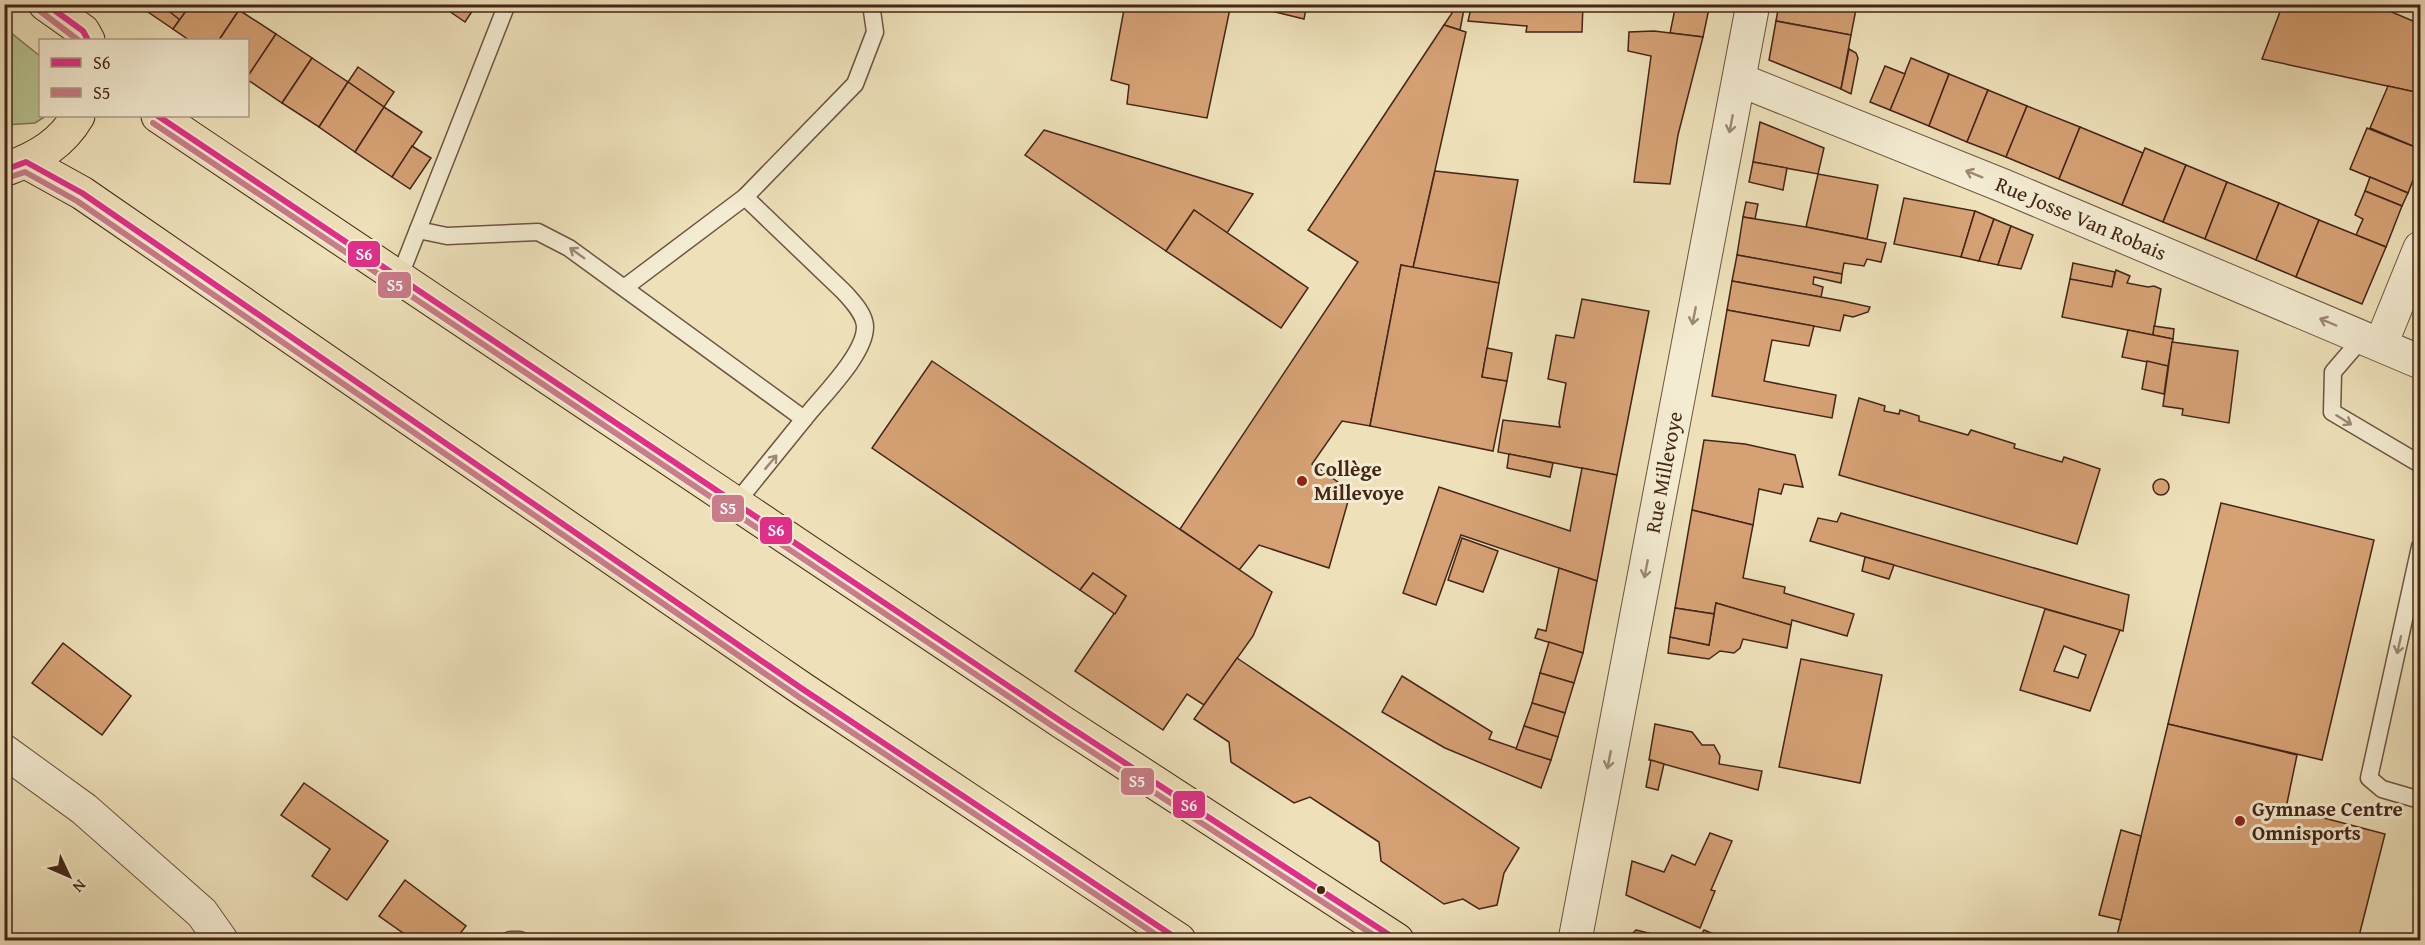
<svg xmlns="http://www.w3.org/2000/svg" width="2425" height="945" viewBox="0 0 2425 945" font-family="'Gentium Book Plus',serif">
  <rect width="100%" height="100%" fill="#eee1ba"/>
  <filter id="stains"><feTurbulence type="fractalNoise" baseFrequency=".00333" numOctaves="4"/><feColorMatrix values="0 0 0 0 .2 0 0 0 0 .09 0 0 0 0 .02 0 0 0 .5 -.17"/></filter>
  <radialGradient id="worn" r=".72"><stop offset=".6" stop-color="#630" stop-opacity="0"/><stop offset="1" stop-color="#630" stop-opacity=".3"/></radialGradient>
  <polygon fill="#b7c391" stroke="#7e7454" stroke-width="1.5" points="5,28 40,56 40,116 46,116 35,123 5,125"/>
  <g fill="#d5a175" stroke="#442518" stroke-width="1.5" fill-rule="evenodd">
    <polygon points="145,4 160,4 180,19 173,29 148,12"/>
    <polygon points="160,4 191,4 180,20"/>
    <polygon points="191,4 231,4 239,10 219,40 189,40 173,29"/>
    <polygon points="439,4 477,4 465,22"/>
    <polygon points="1125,4 1231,4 1207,118 1127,104 1129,85 1111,80"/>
    <polygon points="1242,4 1307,4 1304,19"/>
    <polygon points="1458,4 1465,4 1460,30 1444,25"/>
    <polygon points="1472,4 1583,4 1582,32 1526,32 1527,26 1468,21"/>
    <polygon points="1676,4 1710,4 1703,37 1670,33"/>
    <polygon points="1779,4 1857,4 1851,35 1776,21"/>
    <polygon points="1884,4 1921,4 1920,11"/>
    <polygon points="2283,4 2373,4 2420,24 2420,93 2262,59"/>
    <polygon points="239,10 276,34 248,76 248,40 219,40"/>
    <polygon points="1776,21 1851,35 1841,89 1769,60"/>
    <polygon points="1444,25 1466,32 1413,268 1401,265 1370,426 1342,421 1312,464 1351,491 1329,568 1259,545 1239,570 1180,529 1358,262 1308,230"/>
    <polygon points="1654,31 1703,37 1678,135 1670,184 1634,182 1651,56 1628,51 1629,32"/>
    <polygon points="276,34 312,58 282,103 248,80 248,76"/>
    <polygon points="1849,49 1856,53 1858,58 1851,94 1841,89"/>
    <polygon points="312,58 348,82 319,127 282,103"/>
    <polygon points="1911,58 1949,74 1929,126 1890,110"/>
    <polygon points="1885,66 1905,74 1890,110 1870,102"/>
    <polygon points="358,67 394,92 384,107 348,82"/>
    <polygon points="1949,74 1988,90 1967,142 1929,126"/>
    <polygon points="348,82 384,107 355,152 319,127"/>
    <polygon points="2388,86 2420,93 2420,149 2370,128"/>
    <polygon points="1988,90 2027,106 2006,157 1967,142"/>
    <polygon points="2027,106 2080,127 2059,179 2006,157"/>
    <polygon points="384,107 422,132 392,177 355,152"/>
    <polygon points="1760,122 1824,148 1818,174 1753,162"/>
    <polygon points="2080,127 2143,153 2122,205 2059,179"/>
    <polygon points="2367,128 2420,149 2420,162 2408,193 2350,169"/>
    <polygon points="1044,130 1253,194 1227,233 1194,210 1166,251 1025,155"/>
    <polygon points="412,146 431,158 410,189 392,177"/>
    <polygon points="2145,148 2186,165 2163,222 2122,205"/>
    <polygon points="1753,162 1787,168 1783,190 1749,182"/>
    <polygon points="2186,165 2227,182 2205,239 2163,222"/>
    <polygon points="1435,171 1518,180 1499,283 1413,268"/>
    <polygon points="1818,174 1878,185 1867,239 1806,227"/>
    <polygon points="2370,177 2408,193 2402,206 2365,191"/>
    <polygon points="2227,182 2279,203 2256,260 2205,239"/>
    <polygon points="2365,191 2402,206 2386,247 2356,235 2363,219 2355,215"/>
    <polygon points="1904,198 1975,211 1961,257 1894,244"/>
    <polygon points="1746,202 1758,204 1755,219 1743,217"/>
    <polygon points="2279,203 2319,220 2296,277 2256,260"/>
    <polygon points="1194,210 1308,288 1281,328 1166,251"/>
    <polygon points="1975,211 1994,219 1979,261 1961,257"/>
    <polygon points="1743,217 1806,227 1886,243 1881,262 1867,259 1864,266 1844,263 1842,274 1737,255"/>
    <polygon points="1994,219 2011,226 1998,265 1979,261"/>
    <polygon points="2319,220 2386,247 2362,304 2296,277"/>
    <polygon points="2011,226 2033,235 2021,269 1998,265"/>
    <polygon points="1737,255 1842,274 1841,283 1814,277 1813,284 1823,287 1821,297 1732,281"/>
    <polygon points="2073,263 2115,272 2112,287 2070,279"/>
    <polygon points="1401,265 1499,283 1482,377 1507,381 1493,451 1370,426"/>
    <polygon points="2116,270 2130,276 2127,283 2148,287 2154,286 2161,289 2153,335 2062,317 2070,279 2112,287"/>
    <polygon points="1732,281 1843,301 1870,307 1868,312 1853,317 1844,315 1840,331 1727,310"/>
    <polygon points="1582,299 1649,311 1617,475 1498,452 1503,420 1560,427 1559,423 1566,383 1548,379 1556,335 1574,338"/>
    <polygon points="1727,310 1814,326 1809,346 1772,340 1764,381 1836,395 1832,418 1712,396"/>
    <polygon points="2154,326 2174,329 2173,339 2153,335"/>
    <polygon points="2128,330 2173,339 2168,366 2122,357"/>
    <polygon points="2172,342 2238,351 2229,423 2182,415 2183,409 2163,406"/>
    <polygon points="1487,348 1512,353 1507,381 1482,377"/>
    <polygon points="932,361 1272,592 1253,636 1204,705 1187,694 1163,730 1075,671 1126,596 1093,573 1080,590 872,448"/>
    <polygon points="2147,361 2168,366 2164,394 2142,389"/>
    <polygon points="1859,398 1885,406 1884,411 1899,414 1900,410 1919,416 1919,421 1968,435 1971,430 2015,444 2014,448 2062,462 2064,457 2100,469 2077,544 1839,475"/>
    <polygon points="1704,440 1745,444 1795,455 1803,487 1784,484 1781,494 1759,489 1753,525 1692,510"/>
    <polygon points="1509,454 1553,463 1550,477 1507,468"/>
    <polygon points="1582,468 1617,475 1597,581 1461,535 1436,605 1403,593 1439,487 1570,531"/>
    <circle cx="2161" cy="487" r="8"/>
    <polygon points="2221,503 2374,540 2322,760 2168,724"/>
    <polygon points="1692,510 1753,525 1743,578 1785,587 1784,593 1854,614 1847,636 1792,620 1791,625 1716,603 1714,614 1675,608"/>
    <polygon points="1841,513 2129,595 2123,631 1810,541 1818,518 1837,522"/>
    <polygon points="1462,538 1498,551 1483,592 1448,580"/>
    <polygon points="1865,557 1894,565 1889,579 1862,571"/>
    <polygon points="1559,568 1597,581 1583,653 1535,638 1538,629 1546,631"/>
    <polygon points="1093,573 1126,596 1115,614 1080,590"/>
    <polygon points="1716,603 1791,625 1787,648 1743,639 1740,648 1734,653 1720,651 1709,659 1668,653 1670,637 1709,645"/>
    <polygon points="1675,608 1714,614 1709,645 1670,637"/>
    <path d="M 2045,609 L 2120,630 L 2090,711 L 2020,690 ZM 2064,646 L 2086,655 L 2078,678 L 2054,671 Z"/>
    <polygon points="1549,642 1583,653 1574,683 1540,673"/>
    <polygon points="63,643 131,696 102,735 32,683"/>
    <polygon points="1237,658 1519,848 1504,873 1497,905 1479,909 1463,899 1444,904 1381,861 1379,842 1310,797 1294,803 1231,762 1229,742 1194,719"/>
    <polygon points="1801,659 1882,675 1860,783 1779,767"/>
    <polygon points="1540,673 1574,683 1565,713 1532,703"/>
    <polygon points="1402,676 1492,732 1489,739 1551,760 1541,788 1445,748 1382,712"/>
    <polygon points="1532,703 1565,713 1558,737 1524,726"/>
    <polygon points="1655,724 1692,732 1702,745 1714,745 1720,756 1719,764 1762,771 1758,790 1649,760"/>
    <polygon points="2168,724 2297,755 2286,808 2385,834 2358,940 2116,940"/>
    <polygon points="1524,726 1558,737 1551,760 1516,749"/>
    <polygon points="1651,760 1664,764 1658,790 1646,787"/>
    <polygon points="304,783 388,841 347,900 312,876 330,849 281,815"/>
    <polygon points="2121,830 2141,836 2121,920 2099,915"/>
    <polygon points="1710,833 1732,841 1711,890 1715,891 1700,928 1626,895 1632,861 1664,872 1672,855 1695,865"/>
    <polygon points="405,880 466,926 455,940 413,940 379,916"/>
    <polygon points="1636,930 1665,937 1672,940 1629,940 1630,936"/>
    <polygon points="1704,930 1728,940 1692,940 1694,938 1699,939"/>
  </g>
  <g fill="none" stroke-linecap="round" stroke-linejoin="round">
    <defs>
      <g id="service">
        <polyline points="745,197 855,84 875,32 871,4"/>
        <path d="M 418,230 L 447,236 L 538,232 L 569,248 L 804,419 C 821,397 865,355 865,327 C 865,314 852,301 844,292 L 745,197 L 624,288"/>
        <polyline points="399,278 507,4"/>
        <polyline points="2363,337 2333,372 2332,412 2420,464"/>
        <polyline points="736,503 804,419"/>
        <polyline points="2420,547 2369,778 2382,789 2420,800"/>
        <polyline points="510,940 520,940"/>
      </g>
      <g id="minor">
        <path id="s1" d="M 1740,80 L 2004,186 L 2420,362"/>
        <polyline points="2381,344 2420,248"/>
        <polyline points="4,751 84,809 202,913 221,940"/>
        <path id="s2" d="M 1575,940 L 1753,4"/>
      </g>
      <g id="primary">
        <polyline points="45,4 83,31 88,40"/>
        <polyline points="158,116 1062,722 1397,940"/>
        <polyline points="26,162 82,193 801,688 1179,940"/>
        <path d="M 9,168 C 39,157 62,143 78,116"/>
      </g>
    </defs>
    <use href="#service" stroke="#6e5440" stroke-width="19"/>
    <use href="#minor" stroke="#6e5440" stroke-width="35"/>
    <use href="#primary" stroke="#442518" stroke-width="35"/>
    <use href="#service" stroke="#f4ecd2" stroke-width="16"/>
    <use href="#minor" stroke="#f4ecd2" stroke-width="33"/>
    <use href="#primary" stroke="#eee1ba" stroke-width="33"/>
    <defs>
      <g id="bus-1">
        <polyline points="46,4 83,31 88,40"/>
        <polyline points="158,116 1062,722 1397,940"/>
        <polyline points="4,170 26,162 82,193 801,688 1179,940"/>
      </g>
      <g id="bus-2">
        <polyline points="40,11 78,40"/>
        <polyline points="153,123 1057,729 1381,940"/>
        <polyline points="7,178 25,172 77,201 796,695 1164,940"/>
      </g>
    </defs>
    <use href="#bus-1" stroke="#f4ecd2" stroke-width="10"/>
    <use href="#bus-2" stroke="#f4ecd2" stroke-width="10"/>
    <use href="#bus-1" stroke="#e12f89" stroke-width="6"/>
    <use href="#bus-2" stroke="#c97c89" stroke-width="6"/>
  </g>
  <defs><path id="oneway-shaft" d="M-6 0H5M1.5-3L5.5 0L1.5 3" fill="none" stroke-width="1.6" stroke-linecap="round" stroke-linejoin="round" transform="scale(1.5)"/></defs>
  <g stroke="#9c8875">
    <use href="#oneway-shaft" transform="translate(1731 124) rotate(101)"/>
    <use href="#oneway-shaft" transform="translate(1974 174) rotate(-158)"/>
    <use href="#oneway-shaft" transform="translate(577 253) rotate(-144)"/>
    <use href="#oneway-shaft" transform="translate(1694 316) rotate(101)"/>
    <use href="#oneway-shaft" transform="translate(2328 322) rotate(-157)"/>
    <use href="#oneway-shaft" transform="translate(2344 420) rotate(32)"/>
    <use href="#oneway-shaft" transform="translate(771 462) rotate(-50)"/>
    <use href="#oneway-shaft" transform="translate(1646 569) rotate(101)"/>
    <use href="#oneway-shaft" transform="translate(2399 645) rotate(103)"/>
    <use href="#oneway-shaft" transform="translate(1609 760) rotate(101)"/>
  </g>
  <g fill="#8f2418" stroke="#f4ecd2" stroke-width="2">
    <circle cx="1302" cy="481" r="6"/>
    <circle cx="2240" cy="821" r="6"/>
  </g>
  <circle fill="#442518" stroke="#f4ecd2" stroke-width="2" cx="1321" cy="890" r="5"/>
  <g text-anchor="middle" stroke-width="6" stroke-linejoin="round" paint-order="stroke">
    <g font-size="21" fill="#442518" stroke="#f4ecd2">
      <text dy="7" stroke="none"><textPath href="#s1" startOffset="368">Rue Josse Van Robais</textPath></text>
      <text dy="7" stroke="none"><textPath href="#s2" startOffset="476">Rue Millevoye</textPath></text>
    </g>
    <g font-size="21" font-weight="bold" fill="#442518" stroke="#f4ecd2" text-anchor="start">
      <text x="1314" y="476">Collège<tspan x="1314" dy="24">Millevoye</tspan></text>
      <text x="2252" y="816">Gymnase Centre<tspan x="2252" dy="24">Omnisports</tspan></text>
    </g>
  </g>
  <g stroke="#f4ecd2" stroke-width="2">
    <rect x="347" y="240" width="34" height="28" rx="6" fill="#e12f89"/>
    <rect x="377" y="271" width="35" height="28" rx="6" fill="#c97c89"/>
    <rect x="711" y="494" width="34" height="29" rx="6" fill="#c97c89"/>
    <rect x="759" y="516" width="34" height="29" rx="6" fill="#e12f89"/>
    <rect x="1120" y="767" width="35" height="29" rx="6" fill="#c97c89"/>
    <rect x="1172" y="790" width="34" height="29" rx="6" fill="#e12f89"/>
  </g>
  <g font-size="16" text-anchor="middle" font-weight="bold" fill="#fff">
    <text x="364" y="260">S6</text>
    <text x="395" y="291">S5</text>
    <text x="728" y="514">S5</text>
    <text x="776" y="536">S6</text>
    <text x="1137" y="787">S5</text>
    <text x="1189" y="811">S6</text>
  </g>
  <rect width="2425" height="945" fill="none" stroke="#eee1ba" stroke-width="24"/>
  <rect x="6" y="6" width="2413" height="933" fill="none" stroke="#442518" stroke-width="3"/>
  <rect x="12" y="12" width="2401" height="921" fill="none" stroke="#442518" stroke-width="1.5"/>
  <rect x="39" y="39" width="210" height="78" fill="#f4ecd2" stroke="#ae9c88" stroke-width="1.5"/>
  <rect x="51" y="58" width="30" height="9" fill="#e12f89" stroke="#ae9c88" stroke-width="1.5"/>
  <text x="93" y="69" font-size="18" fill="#442518">S6</text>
  <rect x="51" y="88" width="30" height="9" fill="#c97c89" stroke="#ae9c88" stroke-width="1.5"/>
  <text x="93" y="99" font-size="18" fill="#442518">S5</text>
  <g transform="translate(69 876) rotate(134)" stroke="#f4ecd2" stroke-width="4.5" paint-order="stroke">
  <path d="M0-4.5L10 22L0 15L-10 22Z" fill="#442518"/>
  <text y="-9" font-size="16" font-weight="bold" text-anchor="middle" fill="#442518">N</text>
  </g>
  <rect width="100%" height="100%" filter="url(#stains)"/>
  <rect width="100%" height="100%" fill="url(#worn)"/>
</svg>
